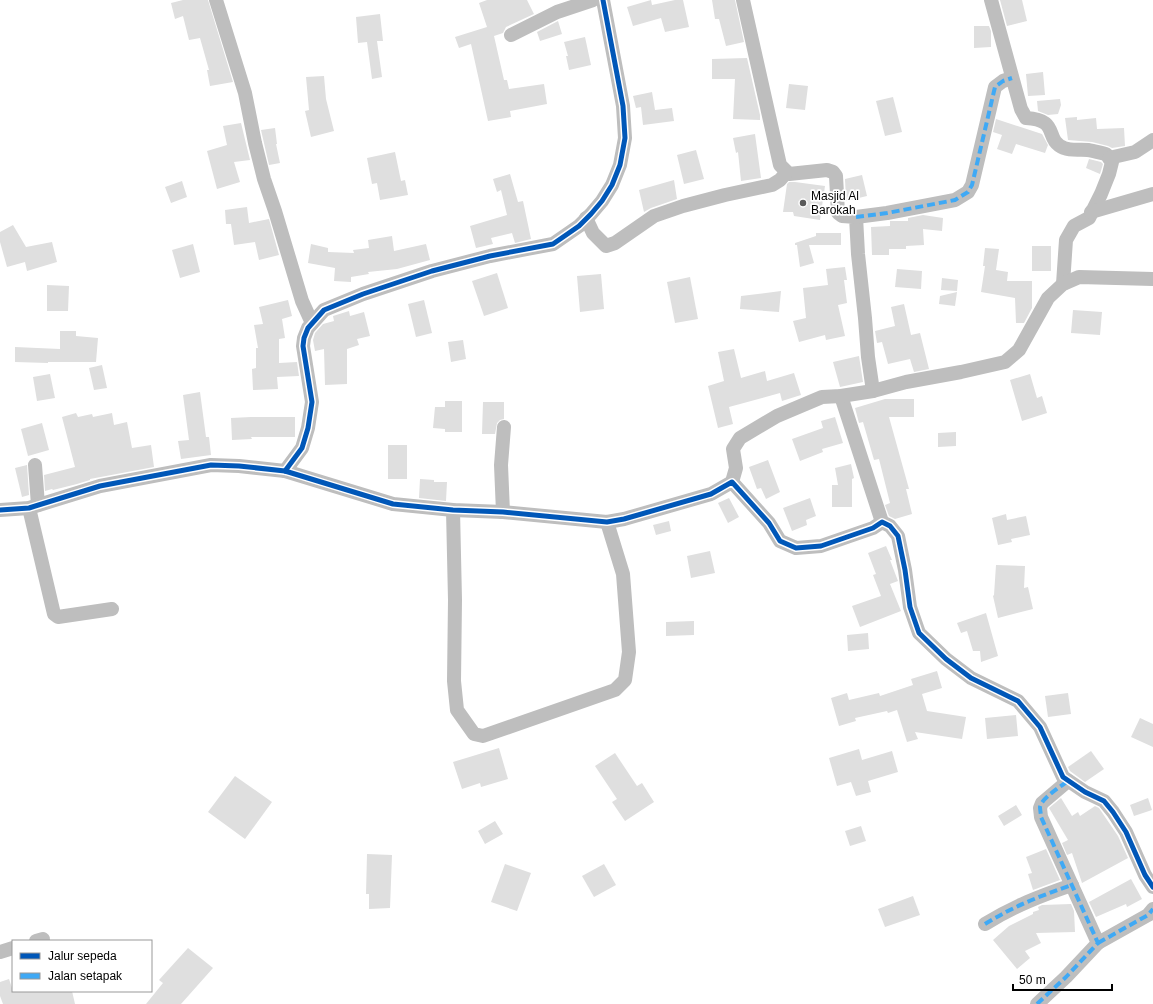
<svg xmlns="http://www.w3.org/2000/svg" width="1153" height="1004" viewBox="0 0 1153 1004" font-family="Helvetica,sans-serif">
  <rect width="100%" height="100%" fill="#fff"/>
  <g fill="#dfdfdf">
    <polygon points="183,0 208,0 233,82 210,86 207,70 209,70 200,38 189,40 183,16 175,19 171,3"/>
    <polygon points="487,0 527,0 534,14 506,27 503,33 494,36 504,80 507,80 509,89 544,84 547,104 510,111 511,117 488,121 471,44 459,48 455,37 487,27 479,3"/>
    <polygon points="651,0 652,5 675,0 683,0 689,27 665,32 661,18 633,26 627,7"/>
    <polygon points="712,0 735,0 744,42 726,46 719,19 715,19"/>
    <polygon points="1000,0 1022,0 1027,21 1007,26"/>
    <polygon points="380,14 383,41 377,41 382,77 372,79 367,42 358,43 356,17"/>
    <polygon points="558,21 562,34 540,41 537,32"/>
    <polygon points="974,26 989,26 991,31 991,47 974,48"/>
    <polygon points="585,37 591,65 569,70 566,56 568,56 564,42"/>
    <polygon points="747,58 760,115 760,120 733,119 735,79 712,79 712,59"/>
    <polygon points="1043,72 1045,95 1028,96 1026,74"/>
    <polygon points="324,76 326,99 334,131 311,137 305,111 309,110 306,77"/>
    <polygon points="789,84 808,86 805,110 786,108"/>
    <polygon points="652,92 655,110 672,108 674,121 643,125 641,107 636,108 633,96"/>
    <polygon points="893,97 902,132 885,136 876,101"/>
    <polygon points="1060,99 1061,105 1058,114 1048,115 1038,111 1037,101"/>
    <polygon points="1077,117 1077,120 1096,118 1097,129 1124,128 1125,146 1112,148 1108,146 1092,142 1068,140 1065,118"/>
    <polygon points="996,119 1042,134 1048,145 1045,153 1016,144 1012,154 997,149 1002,135 993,132"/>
    <polygon points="241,123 250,160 234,162 240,182 217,189 207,151 227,145 223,126"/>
    <polygon points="275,128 277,144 276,144 280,163 269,165 261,130"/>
    <polygon points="755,134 761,178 741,181 738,152 736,153 733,138"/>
    <polygon points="696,150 704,179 684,184 677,155"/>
    <polygon points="395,152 401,181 405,180 408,195 380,200 377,183 372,184 367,158"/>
    <polygon points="1089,159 1101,162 1103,164 1100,174 1086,168"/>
    <polygon points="510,174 518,202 523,201 531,239 515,243 512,233 491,238 493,244 476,248 470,226 507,215 501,190 497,192 493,179"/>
    <polygon points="862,175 867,196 846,201 845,179"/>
    <polygon points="674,180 677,199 651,208 644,212 639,190"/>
    <polygon points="182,181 187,197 171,203 165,187"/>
    <polygon points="789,182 795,182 825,186 820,220 794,216 793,212 783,212 787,184"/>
    <polygon points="247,207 249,223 269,219 279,255 259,260 255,242 234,245 231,224 226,224 225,210"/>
    <polygon points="923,215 943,218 942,231 923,229 924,245 906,246 906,249 889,249 889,255 872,255 871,227 890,226 890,221 908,221 908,218"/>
    <polygon points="13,225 26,247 52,242 57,262 27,271 25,262 7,267 0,242 0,232"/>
    <polygon points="816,233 841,233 841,245 809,245 814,263 800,267 797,245 795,245 795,243 816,236"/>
    <polygon points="392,236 394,251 426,244 430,260 397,269 368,272 369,274 351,277 351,282 334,281 335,268 308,263 311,244 328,248 328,252 354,253 353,250 369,248 368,240"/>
    <polygon points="193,244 200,272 180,278 172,250"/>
    <rect x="1032" y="246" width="19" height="25"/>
    <polygon points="985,248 999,249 996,270 1008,272 1007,281 1032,281 1032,308 1024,323 1016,323 1015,298 981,292 985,266 983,266"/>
    <polygon points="845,267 847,280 844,280 847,303 838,305 845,336 826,340 825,335 799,342 793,321 806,318 803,288 828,285 826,269"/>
    <polygon points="897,269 922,271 921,289 895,287"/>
    <polygon points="497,273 508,308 484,316 472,281"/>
    <polygon points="601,274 604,309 580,312 577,276"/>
    <polygon points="690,277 698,319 675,323 667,282"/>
    <polygon points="942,278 958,280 957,291 941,290"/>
    <polygon points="47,285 69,286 68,311 47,311"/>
    <polygon points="781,291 779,312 740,309 741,296"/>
    <polygon points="957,292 955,306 939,304 940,296"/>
    <polygon points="288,300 292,316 282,319 285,338 279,339 279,363 297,362 299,376 277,377 278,389 253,390 252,369 256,368 256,348 258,348 254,325 263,324 259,307"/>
    <polygon points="424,300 432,333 416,337 408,304"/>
    <polygon points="904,304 911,335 920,333 929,369 914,372 910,359 888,364 882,342 877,343 875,331 895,326 891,307"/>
    <polygon points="1073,310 1102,312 1100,335 1071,333"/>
    <polygon points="349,311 350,316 364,312 370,336 357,339 359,345 347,349 347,384 325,385 324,349 315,351 313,340 315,333 323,324 334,321 333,316"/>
    <polygon points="60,331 76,331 76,336 98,338 96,362 48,362 48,363 15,362 15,347 60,349"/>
    <polygon points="463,340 466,359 451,362 448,342"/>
    <polygon points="734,349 741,378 765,371 767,381 794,373 801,395 782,401 780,393 729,407 733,424 718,428 708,386 724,381 718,352"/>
    <polygon points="859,356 863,382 840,387 833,362"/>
    <polygon points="102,365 107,388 94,390 89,368"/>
    <polygon points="50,374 55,398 37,401 33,377"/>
    <polygon points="1030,374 1037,398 1042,396 1047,413 1022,421 1010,380"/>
    <polygon points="200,392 206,437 209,437 211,455 181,459 178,441 189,440 183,395"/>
    <polygon points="885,399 914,399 914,417 889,417 909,489 906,489 912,514 895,519 889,516 885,505 890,503 879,459 874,460 863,422 859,423 855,408"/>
    <polygon points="445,401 462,401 462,432 445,432 445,429 433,428 435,407 445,407"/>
    <polygon points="483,402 504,402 504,419 500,420 497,423 495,434 482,434"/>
    <polygon points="76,413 78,417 92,414 93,417 112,413 114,425 127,422 132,448 151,445 154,467 90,479 90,480 77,484 53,490 52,489 45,491 44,475 75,467 62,417"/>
    <polygon points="251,417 295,417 295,437 251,437 252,439 232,440 231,418"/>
    <polygon points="835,417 843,443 822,449 823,452 800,461 792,439 823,428 821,421"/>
    <polygon points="42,423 49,450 28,456 21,429"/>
    <polygon points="956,432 956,446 938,447 938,433"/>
    <rect x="388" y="445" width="19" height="34"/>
    <polygon points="768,460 780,492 766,499 761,488 757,489 749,467"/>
    <polygon points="851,464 854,478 852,479 852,507 832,507 832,485 838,485 835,468"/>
    <polygon points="27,465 29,495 22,497 15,468"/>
    <polygon points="420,479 434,480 434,482 447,482 446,501 419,498"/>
    <polygon points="729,498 739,517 728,523 718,503"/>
    <polygon points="810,498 816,516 806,520 807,525 792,531 783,508"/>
    <polygon points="1006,514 1007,520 1026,516 1030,535 1011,539 1012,542 998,545 992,518"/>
    <polygon points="669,521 671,531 656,535 653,525"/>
    <polygon points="886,546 892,560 890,560 898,581 890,584 901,611 860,627 852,606 881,596 873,575 876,574 868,553"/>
    <polygon points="710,551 715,573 691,578 687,556"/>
    <polygon points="996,565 1025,566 1024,588 1028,587 1033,609 998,618 993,596 994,595"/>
    <polygon points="986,613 998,656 981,662 980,651 973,651 967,631 961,633 957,623"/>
    <polygon points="694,621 694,635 666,636 666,622"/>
    <polygon points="868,633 869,649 848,651 847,635"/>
    <polygon points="937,671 942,688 922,694 927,711 966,717 962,739 915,732 918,739 907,742 897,710 888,713 887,711 855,718 856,721 839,726 831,698 847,693 849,700 879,693 880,696 913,685 911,679"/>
    <polygon points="1068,693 1071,714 1048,717 1045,696"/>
    <polygon points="1016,715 1018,736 987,739 985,718"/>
    <polygon points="1140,718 1153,724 1153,747 1131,737"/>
    <polygon points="499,748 508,779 481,787 480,783 462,789 453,762"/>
    <polygon points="859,749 862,760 892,751 898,772 868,781 871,792 856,796 851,782 837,786 829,758"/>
    <polygon points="1091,751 1104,769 1085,782 1070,771 1068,767"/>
    <polygon points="615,753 637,786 642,783 654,802 625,821 612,802 617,799 595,766"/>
    <polygon points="235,776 272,802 245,839 208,812"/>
    <polygon points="1061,798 1072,816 1078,812 1080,816 1095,806 1099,808 1118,836 1128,858 1082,883 1072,853 1067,855 1062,843 1068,840 1049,808"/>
    <polygon points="1148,798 1152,810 1134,816 1130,805"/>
    <polygon points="1016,805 1022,815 1004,826 998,816"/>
    <polygon points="495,821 503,834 485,844 478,831"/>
    <polygon points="861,826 866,841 850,846 845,831"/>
    <polygon points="1046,849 1060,880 1033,890 1028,874 1032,873 1026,857"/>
    <polygon points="367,854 392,855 390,908 369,909 369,894 366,894"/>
    <polygon points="505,864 531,873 517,911 491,902"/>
    <polygon points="604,864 616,885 594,897 582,876"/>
    <polygon points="1131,879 1142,899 1127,907 1126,904 1096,917 1089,902"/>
    <polygon points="913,896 920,915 885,927 878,909"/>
    <polygon points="1071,904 1074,911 1075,932 1036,933 1041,943 1025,951 1030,958 1017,969 993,940 1009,926 1033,914 1033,912 1039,910 1038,907 1042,905"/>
    <polygon points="188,948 213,968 181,1004 146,1004 163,983 159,980"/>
    <polygon points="9,979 13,991 72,991 75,1004 3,1004 0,996 0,982"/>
  </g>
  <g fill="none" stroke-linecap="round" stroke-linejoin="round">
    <g stroke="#bebebe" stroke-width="14">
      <polyline points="216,0 245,93 255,143 264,179 275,211 302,301 312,323"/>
      <polyline points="743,0 780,165 789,174 827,170 833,172 836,176 838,213 842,216 856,217 858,254 865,318 868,357 873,391"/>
      <path d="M 991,0 L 1021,109 L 1026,118 C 1061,120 1043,139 1064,148 C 1072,151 1080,149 1088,150 C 1094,151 1101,153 1106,154 L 1112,162 L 1109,174 L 1101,194 L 1089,218 L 1074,226 L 1066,240 L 1063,284"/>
      <polyline points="511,35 557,12 593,0"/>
      <polyline points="1109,158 1135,152 1153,140"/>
      <polyline points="1091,212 1153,194"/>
      <polyline points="856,217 887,213 955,200 968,192 972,185 995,87 1003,81 1012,78"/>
      <polyline points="586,218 593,233 606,246 615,243 654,216 683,206 725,195 772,185 780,180 786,173"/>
      <polyline points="841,396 882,522"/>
      <polyline points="35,465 38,505"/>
      <polyline points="285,471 302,448 308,428 312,402 303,346 304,338 308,328 324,310 363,294 432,271 490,256 553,244 579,226 591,214 602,201 612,185 620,165 625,138 623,106 603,0"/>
      <polyline points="732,482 736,468 733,449 740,438 777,416 822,397 841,396 873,391 906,382 961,372 1005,362 1019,350 1048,298 1063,284 1079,277 1153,279"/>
      <polyline points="29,508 54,614 58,617 112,609"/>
      <polyline points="0,510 29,508 100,486 211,465 239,466 285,471 393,504 453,510 503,512 607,522 624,519 711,494 732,482 769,523 780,541 796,548 821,546 873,528 882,522 890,526 898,536 905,570 910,607 919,633 946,659 971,678 1018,701 1040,727 1063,777 1085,792 1104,801 1113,812 1126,832 1145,875 1153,887"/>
      <polyline points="453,510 455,600 454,681 457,710 474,734 483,736 615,690 625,680 629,652 623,574 607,522"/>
      <polyline points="503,512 501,465 504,427"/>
      <path d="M 985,924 C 1014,906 1040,896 1072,885"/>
      <polyline points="36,941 43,939"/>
      <polyline points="1098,943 1148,915 1153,909"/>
      <polyline points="0,952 13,948"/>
      <polyline points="1037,1004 1066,977 1098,943 1041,817 1040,808 1042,803 1068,781"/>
    </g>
    <g stroke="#3fa9f5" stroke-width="4" stroke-dasharray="8 4" stroke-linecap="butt">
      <polyline points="856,217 887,213 955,200 968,192 972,185 995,87 1003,81 1012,78"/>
      <path d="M 985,924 C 1014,906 1040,896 1072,885"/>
      <polyline points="1098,943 1148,915 1153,909"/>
      <path d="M 1037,1004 L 1066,977 L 1098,943 L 1041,817 C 1041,814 1040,810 1040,807 C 1041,799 1061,786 1068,781 L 1071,783"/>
    </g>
    <defs>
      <g id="cycleway">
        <polyline points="285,471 302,448 308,428 312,402 303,346 304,338 308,328 324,310 363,294 432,271 490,256 553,244 579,226 591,214 602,201 612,185 620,165 625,138 623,106 603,0"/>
        <polyline points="0,510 29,508 100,486 211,465 239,466 285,471 393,504 453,510 503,512 607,522 624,519 711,494 732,482 769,523 780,541 796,548 821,546 873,528 882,522 890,526 898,536 905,570 910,607 919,633 946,659 971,678 1018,701 1040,727 1063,777 1085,792 1104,801 1113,812 1126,832 1145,875 1153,887"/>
      </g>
    </defs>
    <use href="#cycleway" stroke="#fff" stroke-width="8"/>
    <use href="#cycleway" stroke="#0057b8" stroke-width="5"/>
  </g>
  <circle fill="#595959" stroke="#fff" stroke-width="1.5" cx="803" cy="203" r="4"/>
  <g text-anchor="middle" stroke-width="3.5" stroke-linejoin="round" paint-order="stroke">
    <g font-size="12" fill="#000" stroke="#fff" text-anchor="start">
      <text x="811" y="200">Masjid Al<tspan x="811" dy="14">Barokah</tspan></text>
    </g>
  </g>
  <rect x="12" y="940" width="140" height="52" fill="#ffffff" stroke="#999999"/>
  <rect x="20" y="953" width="20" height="6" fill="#0057b8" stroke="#999999"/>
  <text x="48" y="960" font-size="12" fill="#000000">Jalur sepeda</text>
  <rect x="20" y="973" width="20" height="6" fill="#3fa9f5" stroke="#999999"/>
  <text x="48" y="980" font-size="12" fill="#000000">Jalan setapak</text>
  <path d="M1013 984v6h99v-6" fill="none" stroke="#000000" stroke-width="2"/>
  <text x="1019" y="984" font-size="12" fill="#000000" stroke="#ffffff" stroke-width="3" paint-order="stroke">50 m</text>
</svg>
